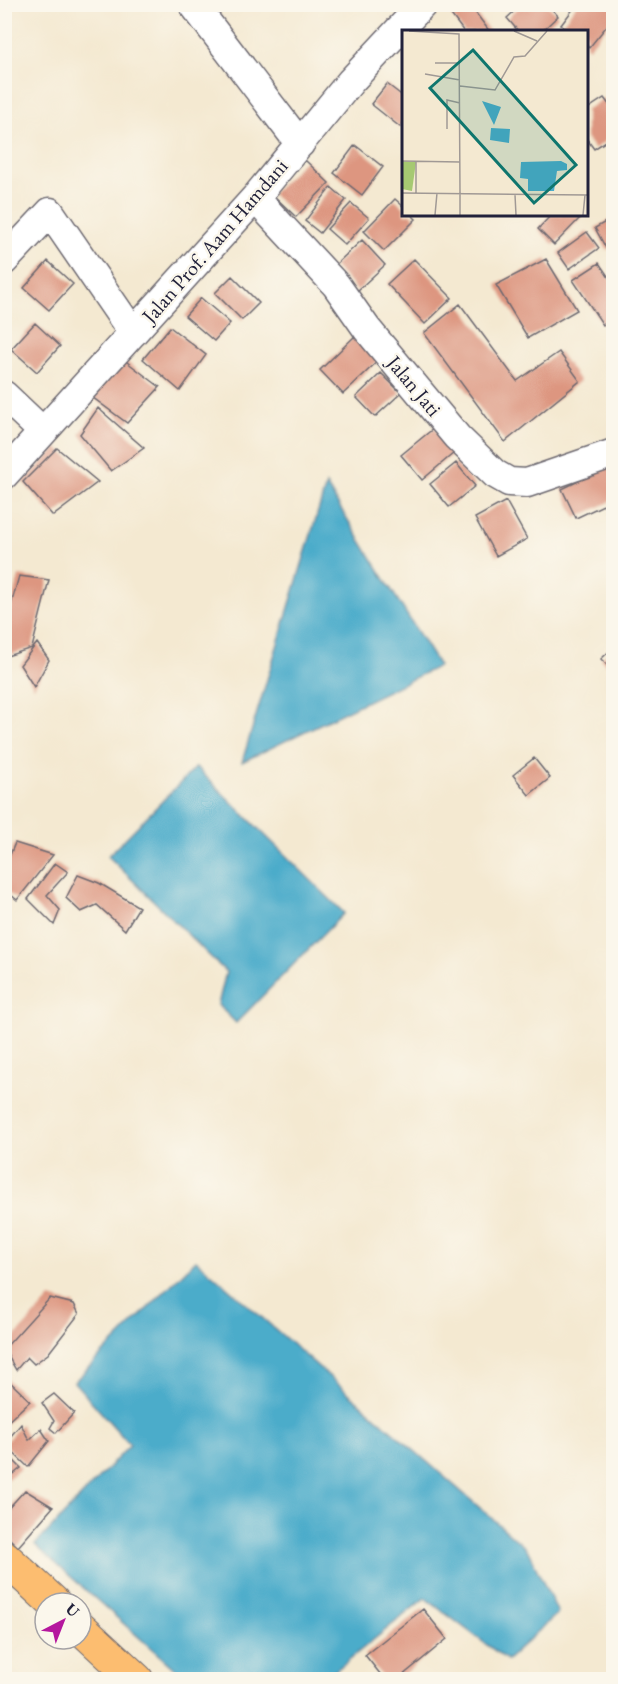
<svg xmlns="http://www.w3.org/2000/svg" width="618" height="1684" font-family="'EB Garamond',serif">
<style>
.water{fill:#4bacca;stroke:#366782;stroke-width:1.5}
.building{fill:#dd9680}
.lines{fill:none;stroke-linecap:round;stroke-linejoin:round}
.minor-casing{stroke:#6c6870;stroke-width:31}
.primary-casing{stroke:#6c6870;stroke-width:35}
.minor{stroke:#fff;stroke-width:28}
.primary{stroke:#fcbd6f;stroke-width:33}
.labels{text-anchor:middle;stroke-width:5;stroke-linejoin:round;paint-order:stroke}
.street-label{font-size:21px;fill:#22223b;stroke:#fbf7ec}
.inset-road{fill:none;stroke:#a09995;stroke-width:1.5}
.view{fill:#0f766e;fill-opacity:0.15;stroke:#0f766e;stroke-width:3}
.inset-edge{fill:none;stroke:#22223b;stroke-width:3}
</style>
<rect width="100%" height="100%" fill="#fbf7ec"/>
<filter id="ink" filterUnits="userSpaceOnUse"><feTurbulence type="fractalNoise" baseFrequency=".0167" numOctaves="2"/><feDisplacementMap in="SourceGraphic" scale="12" xChannelSelector="R" yChannelSelector="G"/><feConvolveMatrix kernelMatrix="1 2 1 2 8 2 1 2 1" color-interpolation-filters="sRGB"/></filter>
<filter id="wash" filterUnits="userSpaceOnUse"><feTurbulence type="fractalNoise" baseFrequency=".008" numOctaves="4" result="noise"/><feDisplacementMap in="SourceGraphic" scale="24" xChannelSelector="R" yChannelSelector="G"/><feGaussianBlur stdDeviation="1.35" result="paint"/><feColorMatrix in="noise" values="0 0 0 0 0 0 0 0 0 0 0 0 0 0 0 0 0 1.4 0 .05"/><feComposite in="paint" operator="in"/></filter>
<g filter="url(#wash)">
<rect width="100%" height="100%" fill="#f4e9d1"/>
<path class="water" d="M326,485L439,666L242,762Z
M196,767L344,913L236,1023L218,1005L226,972L108,856Z
M196,1260L527,1549L558,1613L507,1660L425,1598L325,1679H186L35,1545L130,1445L74,1382Z"/>
<g id="blocks">
<path class="building" d="M458,4H469L490,32H464L449,12Z
M522,4H547L558,16L541,32H519L507,18Z
M577,4H609L614,9V17L589,48L586,45V32H569L561,25Z
M387,84L404,97V122L400,127L371,104Z
M604,98L614,111V136L594,149L586,138V110Z
M355,145L383,167L362,195L334,173Z
M305,160L329,183L296,217L272,194Z
M331,187L346,200L320,233L305,221Z
M395,199L404,207V214H411L416,219L384,251L364,231Z
M351,203L369,218L345,245L327,229Z
M552,214L582,216L554,245L538,229Z
M614,217V246L607,250L595,228Z
M587,232L599,248L569,269L558,253Z
M362,240L385,265L357,291L334,266Z
M414,259L452,298L425,324L387,284Z
M546,259L577,310L528,338L496,285Z
M48,261L73,284L49,310L24,288Z
M599,263L614,285V317L603,325L573,280Z
M232,276L259,303L242,320L215,293Z
M201,298L230,323L214,341L185,316Z
M460,304L517,381L559,352L580,381L505,442L424,333Z
M35,323L60,346L37,372L11,349Z
M170,327L206,355L180,391L143,359Z
M357,334L380,359L343,394L320,370Z
M123,359L160,387L127,423L92,397Z
M381,373L401,393L375,417L356,397Z
M98,408L144,448L111,471L80,434Z
M434,428L454,453L422,480L401,455Z
M57,448L98,482L53,516L23,482Z
M456,463L475,486L449,507L430,484Z
M614,464V500L576,518L562,489Z
M506,501L527,539L496,556L475,518Z
M19,576L49,580L32,648L4,657V616L9,612Z
M37,643L49,660L34,687L20,665Z
M614,647V672L601,659Z
M534,758L550,778L529,795L513,775Z
M15,843L53,855L17,900L4,889V869Z
M55,863L68,872L47,895L60,910L54,925L28,899Z
M78,875L99,883L139,907L125,930L97,905L81,912L66,898Z
M50,1298L74,1304L79,1314L48,1354L34,1364L27,1357L16,1370L4,1349Z
M8,1380L30,1401L4,1425V1384Z
M54,1394L74,1413L56,1433L50,1428L54,1421L42,1403Z
M21,1424L29,1440L41,1429L49,1441L28,1467L4,1444Z
M4,1451L21,1468L4,1482Z
M25,1490L53,1507L18,1547L4,1533V1513Z
M423,1609L447,1639L397,1680H385L365,1655Z"/>
</g>
</g>
<g filter="url(#ink)">
<use href="#blocks" fill-opacity="0" stroke="#6c6870" stroke-width="1.5"/>
<g class="lines">
<g class="minor-casing">
<path id="minor" d="M193,4L300,144
M255,198L336,285L367,329L457,437L495,474L509,482L527,483L614,453
M4,261L50,212L133,333
M4,395L43,432
M4,475L255,198L351,81L423,4"/>
</g>
<g class="primary-casing">
<path id="primary" d="M4,1557L54,1603
M81,1628L137,1680"/>
</g>
<use href="#minor" class="minor"/>
<use href="#primary" class="primary"/>
</g>
</g>
<g class="labels">
<g class="street-label">
<text transform="translate(215 241) rotate(-49)" y="7">Jalan Prof. Aam Hamdani</text>
<text transform="translate(414 386) rotate(50)" y="7">Jalan Jati</text>
</g>
</g>
<g transform="translate(402 30)">
<rect width="186" height="186" fill="#f4e9d1"/>
<path d="M0,131L14,132L10,161L0,159Z" fill="#a6c972"/>
<path d="M80,71L99,77L92,95ZM89,98L108,99L107,113L88,110ZM159,131L165,134V140L155,141L152,161H126V149L118,148L119,132Z" fill="#4bacca"/>
<path class="inset-road" d="M7,1L57,4L58,163M112,1L135,11M33,33H58M23,44L58,50M58,56L93,60L112,27L123,26L145,1M45,99V70L58,73M0,131L58,132M0,163L186,165M14,163V131M58,163V185M113,165L114,185M33,185L35,163M181,185L183,165"/>
<path class="view" d="M71,20L174,135L132,173L28,58Z"/>
<rect width="186" height="186" class="inset-edge"/>
</g>
<rect width="618" height="1684" fill="none" stroke="#fbf7ec" stroke-width="24"/>
<g transform="translate(63 1621) rotate(42)"><circle r="28" fill="#fbf7ec" stroke="#a4a2a5" stroke-width="1.5"/>
<path d="M0-4.5L10 22L0 15L-10 22Z" fill="#b5179e"/>
<text y="-9" font-size="16" font-weight="bold" text-anchor="middle" fill="#22223b">U</text>
</g>
</svg>
